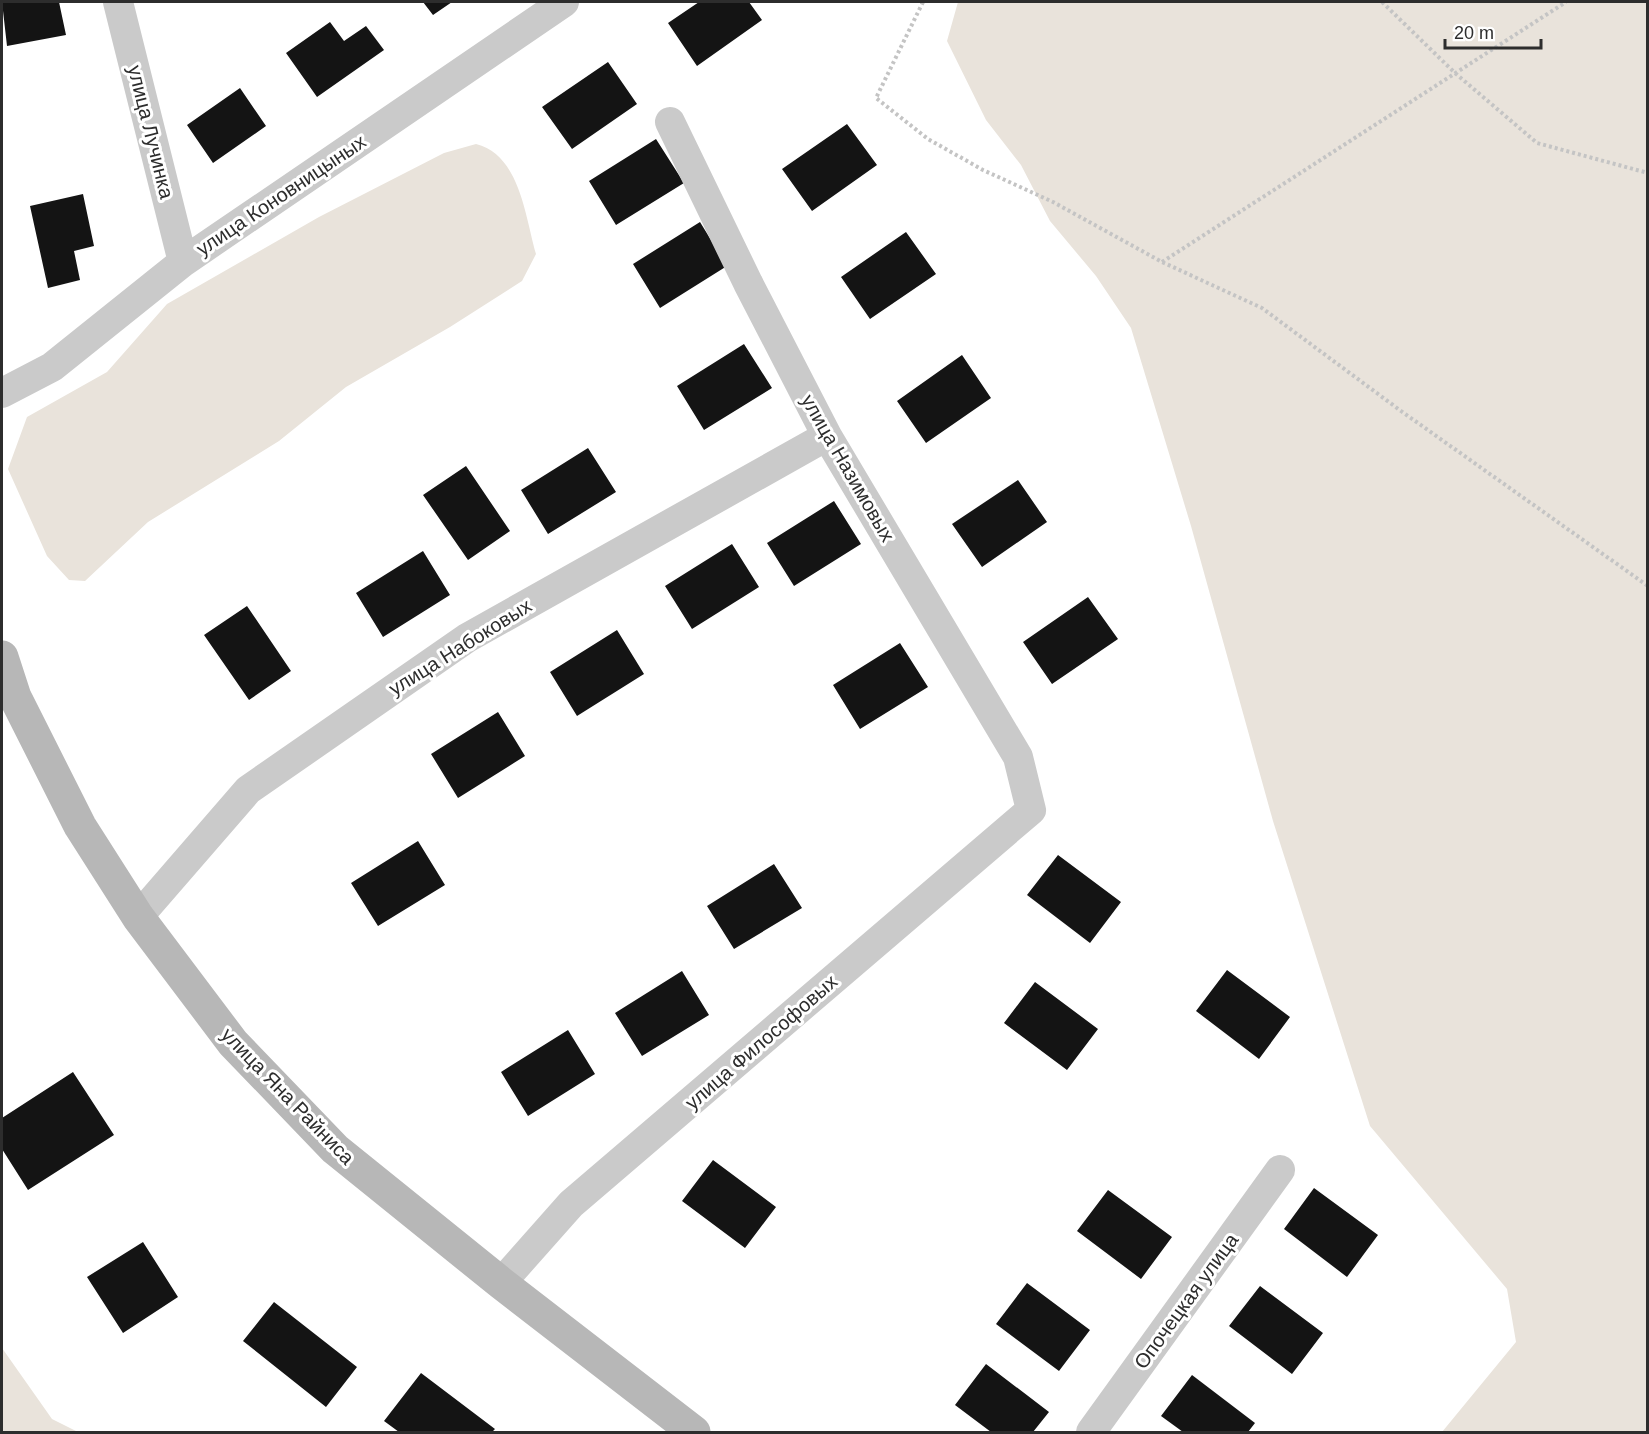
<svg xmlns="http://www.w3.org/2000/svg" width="1649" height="1434" font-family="Helvetica,sans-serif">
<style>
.green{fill:#e9e3db}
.building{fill:#141414}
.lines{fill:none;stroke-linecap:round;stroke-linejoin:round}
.path{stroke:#c4c4c4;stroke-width:4;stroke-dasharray:3 3;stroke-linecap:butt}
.street{stroke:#cacaca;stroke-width:30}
.secondary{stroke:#b7b7b7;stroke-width:33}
.labels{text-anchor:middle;stroke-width:6;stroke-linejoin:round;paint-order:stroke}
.street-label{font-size:20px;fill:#2d2d2d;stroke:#fff}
</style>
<rect width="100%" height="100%" fill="#fff"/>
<path class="green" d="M958,2H1647V1432H1442L1516,1342L1507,1289L1370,1126L1273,821L1191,526L1131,328L1096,276L1050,221L1021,165L986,120L947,41Z
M476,144C520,155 525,216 536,254L522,281L450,327L346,387L279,441L148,522L85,581L69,580L47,556L8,469L27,417L107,372L167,304L319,217L444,153Z
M2,1348L52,1419L78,1432H2Z"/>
<path class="building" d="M2,2H59L66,35L7,46Z
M423,2H452L433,15Z
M699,2H749L762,20L697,66L668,23Z
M330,22L344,41L366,26L384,50L317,97L286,53Z
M608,62L637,104L572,149L542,107Z
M240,88L266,126L213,163L187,125Z
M847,124L877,165L812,211L782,169Z
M656,139L684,183L616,225L589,181Z
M83,194L94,246L74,251L80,280L48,288L30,206Z
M700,222L727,266L660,308L633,264Z
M906,232L936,274L870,319L841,277Z
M744,344L772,388L704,430L677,386Z
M962,355L991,398L926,443L897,401Z
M588,448L616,492L548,534L521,490Z
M466,466L510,531L468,560L423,495Z
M1018,480L1047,522L982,567L952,524Z
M834,501L861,544L794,586L767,543Z
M732,544L759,587L692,629L665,586Z
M423,551L450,595L383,637L356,593Z
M1088,597L1118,639L1052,684L1023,642Z
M247,606L291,671L249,700L204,635Z
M617,630L644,674L577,716L550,672Z
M900,643L928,687L860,729L833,685Z
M498,712L525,756L458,798L431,754Z
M418,841L445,885L378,926L351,883Z
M1058,855L1121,902L1090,943L1027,895Z
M774,864L802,908L734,949L707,906Z
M1227,970L1290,1017L1259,1059L1196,1011Z
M682,971L709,1015L642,1056L615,1013Z
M1035,982L1098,1029L1067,1070L1004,1023Z
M568,1030L595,1074L528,1116L501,1072Z
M73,1072L114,1135L28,1190L2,1149V1118Z
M713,1160L776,1207L745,1248L682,1201Z
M1314,1188L1378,1235L1347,1277L1284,1229Z
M1108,1190L1172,1237L1141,1279L1077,1231Z
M143,1242L178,1297L123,1333L87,1277Z
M1027,1283L1090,1330L1059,1371L996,1324Z
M1260,1286L1323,1333L1292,1374L1229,1326Z
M274,1302L357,1367L326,1407L243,1341Z
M986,1364L1049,1412L1033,1432H991L955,1405Z
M421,1373L495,1429L492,1432H399L384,1421Z
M1192,1375L1255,1423L1248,1432H1183L1161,1416Z"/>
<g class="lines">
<path class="path" d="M923,2L876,98L928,139L983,170L1053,202L1162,262L1262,308L1401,411L1648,586
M1382,2L1455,73L1537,143L1648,173
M1162,262L1566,2"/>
<path class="street" d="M118,2L183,262
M2,393L52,367L183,262L564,2
M138,917L248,790L467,638L827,436
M501,1283L571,1204L1031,810L1018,757L827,436L748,283L670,122
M1091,1432L1280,1170"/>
<path class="secondary" d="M2,657L15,697L80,826L138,917L233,1043L335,1149L501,1283L694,1432"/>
</g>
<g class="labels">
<g class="street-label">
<text transform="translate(151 132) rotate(76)" y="7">улица Лучинка</text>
<text transform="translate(281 195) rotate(-34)" y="7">улица Коновницыных</text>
<text transform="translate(848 468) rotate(60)" y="7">улица Назимовых</text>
<text transform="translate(460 647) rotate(-32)" y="7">улица Набоковых</text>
<text transform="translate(761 1042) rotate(-41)" y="7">улица Философовых</text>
<text transform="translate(288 1096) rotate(46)" y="7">улица Яна Райниса</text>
<text transform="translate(1186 1301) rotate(-54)" y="7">Опочецкая улица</text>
</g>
</g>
<rect width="1649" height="1434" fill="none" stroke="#2d2d2d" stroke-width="6"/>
<path d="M1445 39v9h96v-9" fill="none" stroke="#2d2d2d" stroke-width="3"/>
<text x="1454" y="39" font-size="18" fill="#2d2d2d" stroke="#ffffff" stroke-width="4.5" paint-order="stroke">20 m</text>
</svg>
